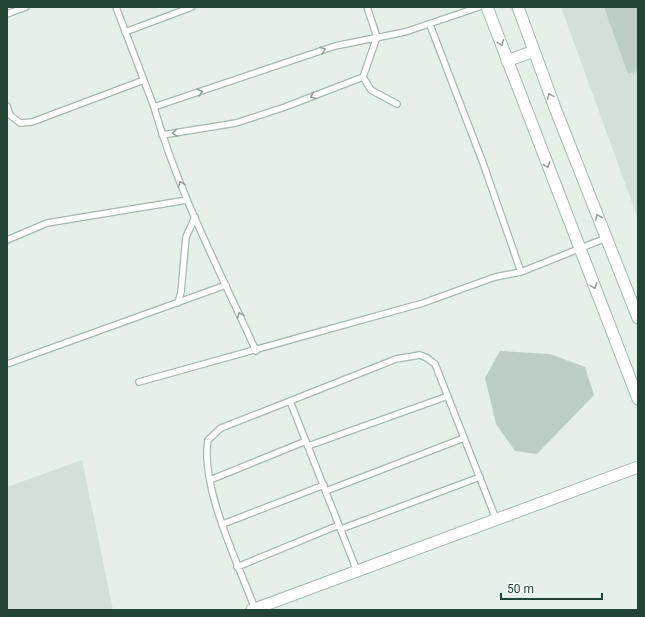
<svg xmlns="http://www.w3.org/2000/svg" width="645" height="617" font-family="Roboto,sans-serif">
<style>
.built{fill:#d2e0d8}
.building{fill:#bccec4}
.lines{fill:none;stroke-linecap:round;stroke-linejoin:round}
.lane-casing{stroke:#a6b9af;stroke-width:8}
.street-casing{stroke:#a6b9af;stroke-width:13}
.lane{stroke:#fff;stroke-width:5.5}
.street{stroke:#fff;stroke-width:11}
.oneway{stroke:#90a29a}
</style>
<rect width="100%" height="100%" fill="#e5f0e9"/>
<path class="built" d="M561,7H638V219Z
M82,460L113,610H7V487Z"/>
<path class="building" d="M604,7H638V71L628,74Z
M500,351L550,354L585,367L594,395L537,454L515,451L496,424L485,378Z"/>
<g class="lines">
<g class="lane-casing">
<path id="lane" d="M116,7L154,107
M7,14L26,7
M430,25L483,163L521,272
M125,32L192,7
M363,77L371,90L397,104
M7,106L10,115L20,123L32,122L144,80
M162,135L236,123L285,107L363,77L377,37L367,7
M7,240L47,223L187,200
M178,303L181,292L186,237L195,217
M256,351C220,271 178,192 154,107L335,46L405,32L479,7
M7,364L226,285
M139,382L423,303L495,277L521,272L606,238
M308,446L448,396
M210,480L306,441
M326,491L464,438
M223,524L324,485
M341,529L480,477
M237,567L339,525
M357,571L290,401L396,359L420,355L427,358L435,364L496,519
M255,609C238,563 200,487 208,440L221,428L290,401"/>
</g>
<g class="street-casing">
<path id="street" d="M487,7L638,399
M518,7L555,108L638,318
M507,61L534,51
M252,610L638,467"/>
</g>
<use href="#lane" class="lane"/>
<use href="#street" class="street"/>
</g>
<defs><path id="oneway-chevron" d="M-2-3.5L2.5 0L-2 3.5" fill="none" stroke-width="1.6" stroke-linecap="round" stroke-linejoin="round"/></defs>
<g class="oneway">
<use href="#oneway-chevron" transform="translate(501 43) rotate(69)"/>
<use href="#oneway-chevron" transform="translate(323 50) rotate(-19)"/>
<use href="#oneway-chevron" transform="translate(200 92) rotate(-19)"/>
<use href="#oneway-chevron" transform="translate(313 96) rotate(158)"/>
<use href="#oneway-chevron" transform="translate(550 96) rotate(-110)"/>
<use href="#oneway-chevron" transform="translate(175 133) rotate(172)"/>
<use href="#oneway-chevron" transform="translate(547 165) rotate(69)"/>
<use href="#oneway-chevron" transform="translate(181 184) rotate(-111)"/>
<use href="#oneway-chevron" transform="translate(598 217) rotate(-112)"/>
<use href="#oneway-chevron" transform="translate(594 286) rotate(69)"/>
<use href="#oneway-chevron" transform="translate(240 315) rotate(-114)"/>
</g>
<rect width="645" height="617" fill="none" stroke="#214435" stroke-width="16"/>
<path d="M501 593v6h101v-6" fill="none" stroke="#214435" stroke-width="2"/>
<text x="507" y="593" font-size="12" fill="#214435" stroke="#f6fbf8" stroke-width="3" paint-order="stroke">50 m</text>
</svg>
